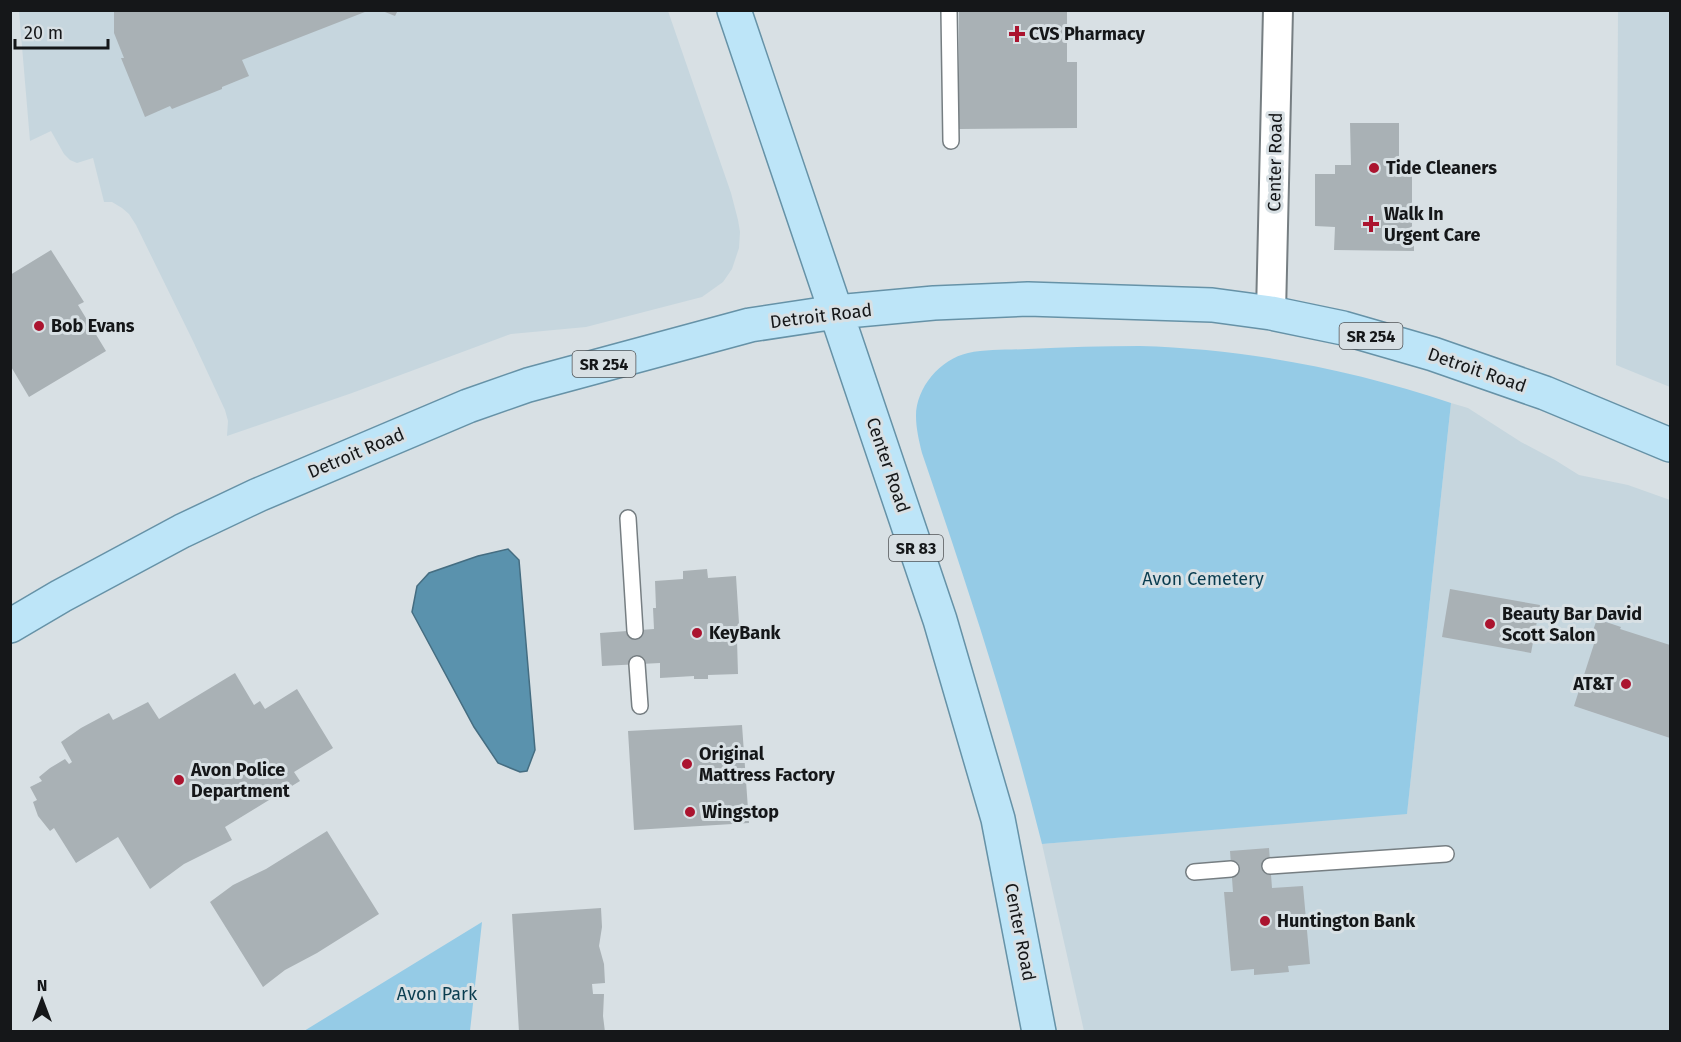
<svg xmlns="http://www.w3.org/2000/svg" width="1681" height="1042" font-family="'Fira Sans',sans-serif">
<style>
.built{fill:#c6d6de}
.green{fill:#95cbe6}
.water{fill:#5a92ad;stroke:#456d81;stroke-width:1.5}
.building{fill:#a9b1b5}
.lines{fill:none;stroke-linecap:round;stroke-linejoin:round}
.lane-casing{stroke:#767e82;stroke-width:18}
.street-casing{stroke:#767e82;stroke-width:32}
.primary-casing{stroke:#6692a7;stroke-width:36}
.lane{stroke:#fff;stroke-width:15}
.street{stroke:#fff;stroke-width:28}
.primary{stroke:#bde5f8;stroke-width:33}
.poi-dot{fill:#ab142f;stroke:#d8e0e4;stroke-width:2}
.labels{text-anchor:middle;stroke-width:6;stroke-linejoin:round;paint-order:stroke}
.shield{fill:#d8e0e4;stroke:#505356;stroke-width:1.5}
.shield-label{font-size:16px;font-weight:bold;fill:#151719}
.poi-label{font-size:18px;font-weight:bold;fill:#151719;stroke:#d8e0e4;text-anchor:start}
.street-label{font-size:18px;fill:#151719;stroke:#d8e0e4}
.park-label{font-size:18px;fill:#0a3d50;stroke:#d8e0e4}
</style>
<rect width="100%" height="100%" fill="#d8e0e4"/>
<path class="built" d="M19,11H668L731,193L738,220L740,232L739,248L732,269L723,282L702,297L586,327L511,334L352,393L227,436L228,421L225,410L193,341L136,225L129,214L122,208L112,202H104L93,158L77,163L70,160L64,154L51,131L30,141Z
M1618,11H1670V387L1616,365Z
M1451,403L1468,408L1521,442L1555,460L1579,475L1628,485L1670,500V1031H1084L1042,844L1407,813Z"/>
<path class="green" d="M1140,346C1245,349 1351,369 1451,403L1407,814L1042,844C1009,712 966,582 922,453C919,441 916,428 916,416C916,388 940,359 968,353C987,349 1009,350 1028,349C1066,347 1103,346 1140,346Z
M482,922L470,1031H304Z"/>
<path class="water" d="M508,549L519,560L535,750L527,771L520,772L498,763L474,727L412,612L417,586L429,573L478,556Z"/>
<path class="building" d="M114,10H370L242,60L249,76L222,87V89L172,109L170,106L145,117L121,58H124L114,33Z
M380,10H398L395,16Z
M959,10H1067V62H1077V128L959,129Z
M1350,123H1399V169H1412V233H1414V251L1334,250L1335,227L1315,226V174H1335V165H1351Z
M51,250L84,302L78,305L106,351L29,397L10,365V275Z
M707,569L708,578L736,576L740,639L737,640L738,674L708,675V679H694V676L660,678V663L602,666L600,633L654,629L653,608H656L655,581L683,579V571Z
M1450,589L1540,605L1531,653L1442,637Z
M1597,619L1621,627L1620,629L1670,645V738L1574,706L1594,644L1589,642Z
M235,673L254,705L260,701L265,709L297,689L333,748L294,772L300,781L225,827L232,840L184,864L150,889L118,837L76,863L54,828L50,831L38,816L33,802L37,800L30,787L42,781L39,777L50,768L65,759L69,764L72,762L61,742L81,728L109,713L113,720L148,702L159,719Z
M742,725L749,823L634,830L628,731Z
M327,831L379,914L317,953L285,970L263,987L210,902L233,885L266,869Z
M1269,848L1272,888L1303,886L1310,964L1288,966L1289,972L1254,975V969L1231,971L1224,892H1233L1230,851Z
M601,908L602,927L599,946L604,964L605,983L592,984L593,994H604L603,1016L605,1032H519L512,914Z"/>
<g class="lines">
<g class="lane-casing">
<path id="lane" d="M949,10L951,141
M628,518L635,631
M637,664L640,706
M1270,866L1446,854
M1194,872L1231,869"/>
</g>
<g class="street-casing">
<path id="street" d="M1271,313L1278,10"/>
</g>
<g class="primary-casing">
<path id="primary" d="M734,10L940,620L998,819L1039,1032
M10,626L61,596L182,531L258,495L468,406L528,385L750,325L836,312L934,303L1028,299L1212,305L1271,313L1343,328L1433,354L1545,393L1670,445"/>
</g>
<use href="#lane" class="lane"/>
<use href="#street" class="street"/>
<use href="#primary" class="primary"/>
</g>
<g class="poi-dot">
<path d="M1014 25h6v6h6v6h-6v6h-6v-6h-6v-6h6z"/>
<circle cx="1374" cy="168" r="6"/>
<path d="M1368 215h6v6h6v6h-6v6h-6v-6h-6v-6h6z"/>
<circle cx="39" cy="326" r="6"/>
<circle cx="1490" cy="624" r="6"/>
<circle cx="697" cy="633" r="6"/>
<circle cx="1626" cy="684" r="6"/>
<circle cx="687" cy="764" r="6"/>
<circle cx="179" cy="780" r="6"/>
<circle cx="690" cy="812" r="6"/>
<circle cx="1265" cy="921" r="6"/>
</g>
<g class="labels">
<g class="shield">
<rect x="1339.5" y="323" width="63" height="26" rx="4.5"/>
<rect x="572.5" y="351" width="63" height="26" rx="4.5"/>
<rect x="889" y="535" width="54" height="26" rx="4.5"/>
</g>
<g class="shield-label">
<text x="1371" y="342">SR 254</text>
<text x="604" y="370">SR 254</text>
<text x="916" y="554">SR 83</text>
</g>
<g class="poi-label">
<text x="1029" y="40">CVS Pharmacy</text>
<text x="1386" y="174">Tide Cleaners</text>
<text x="1384" y="220">Walk In<tspan x="1384" dy="21">Urgent Care</tspan></text>
<text x="51" y="332">Bob Evans</text>
<text x="1502" y="620">Beauty Bar David<tspan x="1502" dy="21">Scott Salon</tspan></text>
<text x="709" y="639">KeyBank</text>
<text x="1614" y="690" text-anchor="end">AT&amp;T</text>
<text x="699" y="760">Original<tspan x="699" dy="21">Mattress Factory</tspan></text>
<text x="191" y="776">Avon Police<tspan x="191" dy="21">Department</tspan></text>
<text x="702" y="818">Wingstop</text>
<text x="1277" y="927">Huntington Bank</text>
</g>
<g class="street-label">
<text transform="translate(1275 162) rotate(-89)" y="6">Center Road</text>
<text transform="translate(821 316) rotate(-7)" y="6">Detroit Road</text>
<text transform="translate(1477 370) rotate(19)" y="6">Detroit Road</text>
<text transform="translate(356 453) rotate(-23)" y="6">Detroit Road</text>
<text transform="translate(888 465) rotate(71)" y="6">Center Road</text>
<text transform="translate(1020 932) rotate(79)" y="6">Center Road</text>
</g>
<g class="park-label">
<text x="1203" y="585">Avon Cemetery</text>
<text x="437" y="1000">Avon Park</text>
</g>
</g>
<rect width="1681" height="1042" fill="none" stroke="#151719" stroke-width="24"/>
<g transform="translate(42 1000)" stroke="#d8e0e4" stroke-width="4.5" paint-order="stroke">
<path d="M0-4.5L10 22L0 15L-10 22Z" fill="#151719"/>
<text y="-9" font-size="16" font-weight="bold" text-anchor="middle" fill="#151719">N</text>
</g>
<path d="M15 39v9h93v-9" fill="none" stroke="#151719" stroke-width="3"/>
<text x="24" y="39" font-size="18" fill="#151719" stroke="#d8e0e4" stroke-width="4.5" paint-order="stroke">20 m</text>
</svg>
